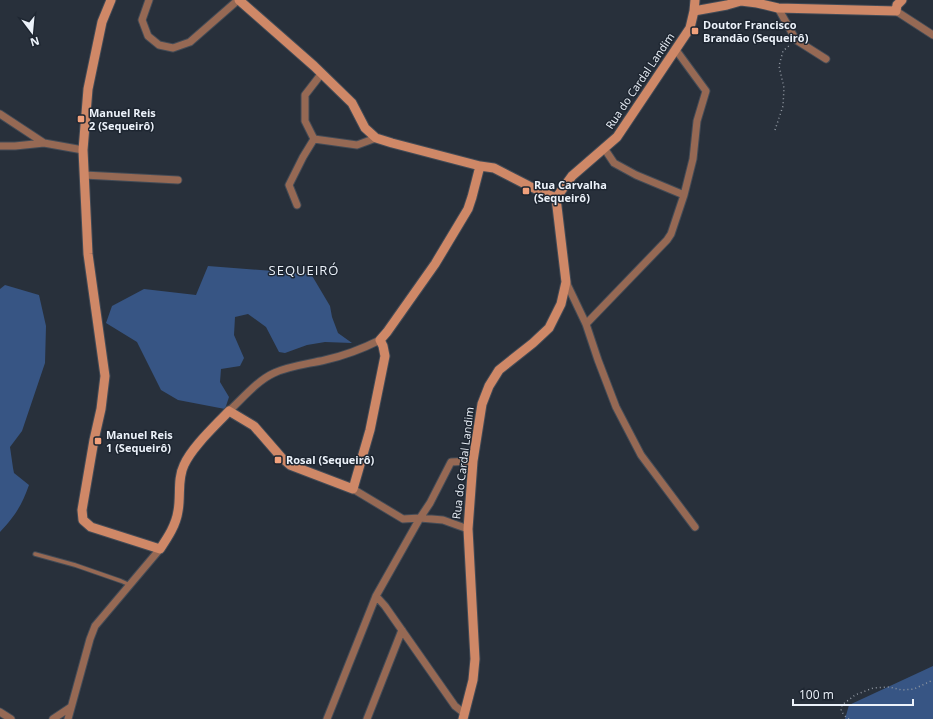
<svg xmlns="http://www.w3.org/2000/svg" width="933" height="719" font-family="'Open Sans',sans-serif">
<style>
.forest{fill:#375584}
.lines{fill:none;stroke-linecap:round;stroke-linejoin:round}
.lane-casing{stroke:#434b56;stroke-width:5.5}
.street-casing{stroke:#434b56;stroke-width:9}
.secondary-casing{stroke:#434b56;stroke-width:11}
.path{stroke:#9198a2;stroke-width:1.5;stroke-dasharray:1 3;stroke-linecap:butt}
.lane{stroke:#966954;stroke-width:3.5}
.street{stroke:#966954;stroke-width:7}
.secondary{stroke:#cf8867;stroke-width:9}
.poi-dot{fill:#f1a17c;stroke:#1e2631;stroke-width:1.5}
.labels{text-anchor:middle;stroke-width:3;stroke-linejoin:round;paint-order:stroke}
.poi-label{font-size:11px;font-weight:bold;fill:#ecf2fa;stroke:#1e2631;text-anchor:start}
.street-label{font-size:11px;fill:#ecf2fa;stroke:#1e2631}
.quarter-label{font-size:13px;letter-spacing:1px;fill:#ecf2fa;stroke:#1e2631}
</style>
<rect width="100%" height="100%" fill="#28303b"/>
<path class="forest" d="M208,266L311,274L330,306L332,317L338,333L352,343L325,342L307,345L285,353L279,352L266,327L248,314L235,317L234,335L244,358L240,366L221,369L220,382L229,397L225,409L178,400L161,390L137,342L106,323L112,306L144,289L196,295Z
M5,285L39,295L46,326L45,363L22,431L10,447L13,468L14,473L29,485C22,505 15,516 0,532V289Z
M933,666V719H845L849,705Z"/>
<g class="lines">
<g class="lane-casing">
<path id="lane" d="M35,554L75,565L121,581L130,585"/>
</g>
<g class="street-casing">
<path id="street" d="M149,0L142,20L148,36L159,45L173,48L190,42L238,0
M778,8L796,40L826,59
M896,11L933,35
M322,73L305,95V121L314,139L357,145L376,138
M0,114L44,143
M0,146H15L44,143L83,150
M604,148L614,163L636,175L684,195
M84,175L178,180
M297,205L289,185L303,157L314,139
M566,282L586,324L598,360L616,407L641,455L695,527
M586,324L667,240L671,234L684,195L693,159L697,121L706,91L676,50
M229,411C242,399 258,380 274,373C289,366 308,364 325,360C343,356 362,349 380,340
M353,489L403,519L420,518L443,520L468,529
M376,596L385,606L455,706L464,713
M0,712L11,719
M53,719L71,707
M68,719L90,639L95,626L160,549
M327,719L376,596L420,518L430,503L451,462L473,461
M367,719L402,630"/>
</g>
<g class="secondary-casing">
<path id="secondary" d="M111,0L102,22L88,89L83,150L88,254L105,376L101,409L94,440L82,510L83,520L91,527L160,549C168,537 176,525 178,511C181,496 177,479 184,465C192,447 215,426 229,411L254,426L281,457L290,465L353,489L370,430L385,356L383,346L380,340L387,332L435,264L468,209L472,197L480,166
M239,0L314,66L352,103L365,128L376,138L392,143L480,166L494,168L529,186L556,198
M694,11L727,5L741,1L757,3L778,8L896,11L897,5L902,0
M463,719L473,680L475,659L468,529L473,461L482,404L489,386L499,370L533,343L549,328L561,304L566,282L556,198L572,176L617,137L690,28L694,11L695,0"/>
</g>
<path class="path" d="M775,130L783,106L784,88L779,66L783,51L790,45
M849,719L846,717L841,711L842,705L855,695L873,688L889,687L902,690L914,689L933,680"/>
<use href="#lane" class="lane"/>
<use href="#street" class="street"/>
<use href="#secondary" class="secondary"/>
</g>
<g class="poi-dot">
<rect x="691" y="27" width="8" height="8" rx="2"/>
<rect x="77" y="115" width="8" height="8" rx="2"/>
<rect x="522" y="187" width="8" height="8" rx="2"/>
<rect x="94" y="437" width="8" height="8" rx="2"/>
<rect x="274" y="456" width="8" height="8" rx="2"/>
</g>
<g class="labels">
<g class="poi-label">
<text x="703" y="29">Doutor Francisco<tspan x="703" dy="13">Brandão (Sequeirô)</tspan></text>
<text x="89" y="117">Manuel Reis<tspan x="89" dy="13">2 (Sequeirô)</tspan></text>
<text x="534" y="189">Rua Carvalha<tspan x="534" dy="13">(Sequeirô)</tspan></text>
<text x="106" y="439">Manuel Reis<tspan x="106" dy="13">1 (Sequeirô)</tspan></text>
<text x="286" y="464">Rosal (Sequeirô)</text>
</g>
<g class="street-label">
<text transform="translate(640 81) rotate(-56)" y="4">Rua do Cardal Landim</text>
<text transform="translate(463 463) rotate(-83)" y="4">Rua do Cardal Landim</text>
</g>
<g class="quarter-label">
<text x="304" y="275">SEQUEIRÓ</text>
</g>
</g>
<g transform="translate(32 32) rotate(164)" stroke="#1e2631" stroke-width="3" paint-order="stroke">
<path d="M0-3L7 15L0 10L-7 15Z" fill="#ecf2fa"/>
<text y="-6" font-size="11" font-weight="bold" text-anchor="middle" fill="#ecf2fa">N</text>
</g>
<path d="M793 699v6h120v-6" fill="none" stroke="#ecf2fa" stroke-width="2"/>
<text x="799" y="699" font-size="12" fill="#ecf2fa" stroke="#1e2631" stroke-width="3" paint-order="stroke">100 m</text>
</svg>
